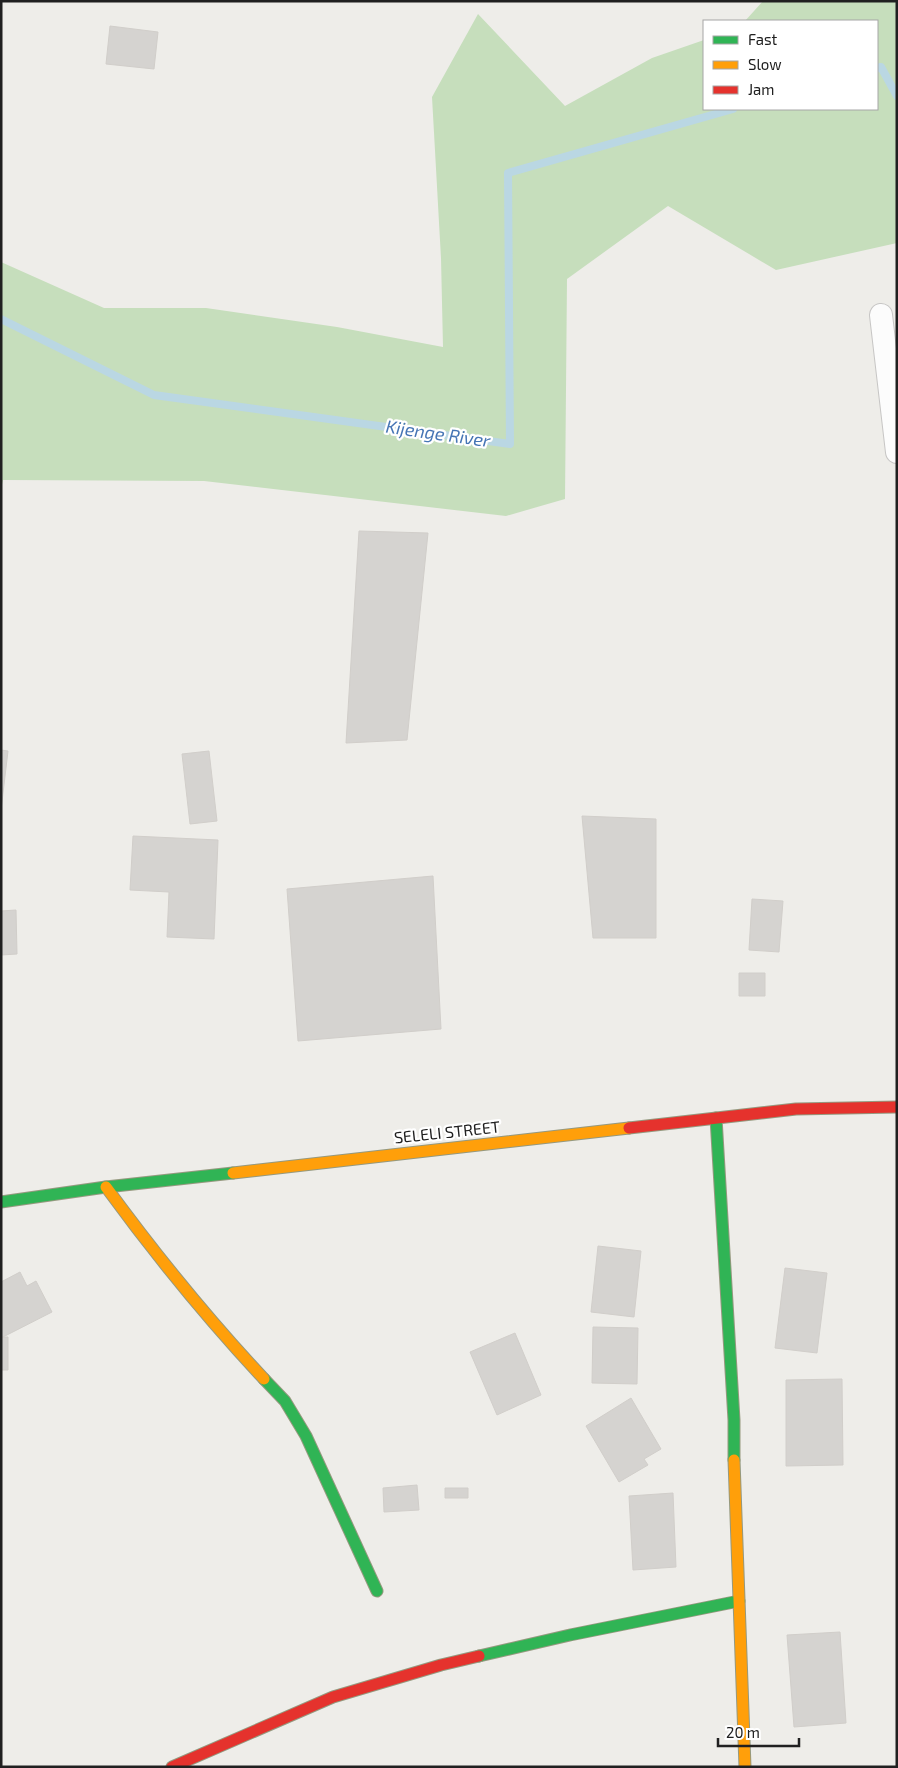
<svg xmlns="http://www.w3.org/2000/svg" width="898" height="1768" font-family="'Exo 2',sans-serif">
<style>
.forest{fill:#c6debc}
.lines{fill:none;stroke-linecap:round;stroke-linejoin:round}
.stream{stroke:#bad7e3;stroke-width:8}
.building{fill:#d5d3d0;stroke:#d1ceca}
.street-casing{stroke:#c7c6c5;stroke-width:24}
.fast-casing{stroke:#95997f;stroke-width:13}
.slow-casing{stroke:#95997f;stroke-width:13}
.jam-casing{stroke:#95997f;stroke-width:13}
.street{stroke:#fcfcfc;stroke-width:22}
.fast{stroke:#30b455;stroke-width:11}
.slow{stroke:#ff9f0a;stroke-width:11}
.jam{stroke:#e5322d;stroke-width:11}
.labels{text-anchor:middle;stroke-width:4.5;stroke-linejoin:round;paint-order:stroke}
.street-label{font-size:16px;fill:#202020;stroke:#fff}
.water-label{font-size:18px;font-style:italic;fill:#4675b5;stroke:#fff}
</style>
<rect width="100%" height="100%" fill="#eeede9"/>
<path class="forest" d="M763,1H897V243L776,270L668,206L567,279L565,499L506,516L204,481L3,480L1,489V262L104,308H206L337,327L443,347L441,258L432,97L478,14L565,106L652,58L704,40V109H877V21H745Z"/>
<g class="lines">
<path class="stream" d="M877,68L881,67L897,96
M1,319L154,395L510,444L508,173L733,109"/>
</g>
<path class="building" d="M110,26L158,32L154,69L106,64Z
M359,531L428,533L407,740L346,743Z
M1,750L8,751L1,810Z
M209,751L217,821L190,824L182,754Z
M582,816L656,819V938H593Z
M133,836L218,840L214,939L167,937L169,892L130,890Z
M433,876L441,1029L298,1041L287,889Z
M752,899L783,901L779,952L749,950Z
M16,910L17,954L1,955V911Z
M739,973H765V996H739Z
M598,1246L641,1251L634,1317L591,1312Z
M785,1268L827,1273L817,1353L775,1348Z
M20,1272L27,1286L36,1281L52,1312L1,1338V1282Z
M593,1327L638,1328L637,1384L592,1383Z
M515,1333L541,1395L497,1415L470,1352Z
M1,1337H8V1370H1Z
M842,1379L843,1465L786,1466V1380Z
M631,1398L661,1449L644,1459L648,1465L619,1482L586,1426Z
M417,1485L419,1510L384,1512L383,1488Z
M445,1488H468V1498H445Z
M673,1493L676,1567L633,1570L629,1496Z
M840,1632L846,1723L794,1727L787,1635Z"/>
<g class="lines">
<g class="street-casing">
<path id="street" d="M881,315L897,452"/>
</g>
<g class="fast-casing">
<path id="fast" d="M716,1118L734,1420V1460
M1,1202L106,1187L233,1173
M264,1379L285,1401L306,1436L377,1591
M479,1656L570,1635L739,1601"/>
</g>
<g class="slow-casing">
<path id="slow" d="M233,1173L629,1128
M106,1187C155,1254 207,1318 264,1379
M734,1460L745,1767"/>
</g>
<g class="jam-casing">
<path id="jam" d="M629,1128L796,1109L897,1107
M172,1767L333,1697L441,1665L479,1656"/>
</g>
<use href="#street" class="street"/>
<use href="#fast" class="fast"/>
<use href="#slow" class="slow"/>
<use href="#jam" class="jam"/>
</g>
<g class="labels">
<g class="street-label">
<text transform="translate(447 1132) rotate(-6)" y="6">SELELI STREET</text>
</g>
<g class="water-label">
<text transform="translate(438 434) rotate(8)" y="6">Kijenge River</text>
</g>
</g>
<rect width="898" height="1768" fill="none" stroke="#202020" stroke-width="5"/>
<rect x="703" y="20" width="175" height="90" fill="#ffffff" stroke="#a6a6a6"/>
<rect x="713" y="36" width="25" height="8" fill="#30b455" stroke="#a6a6a6"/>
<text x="748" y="45" font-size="15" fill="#202020">Fast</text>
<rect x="713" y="61" width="25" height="8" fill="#ff9f0a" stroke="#a6a6a6"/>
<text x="748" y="70" font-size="15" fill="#202020">Slow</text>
<rect x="713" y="86" width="25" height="8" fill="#e5322d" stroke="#a6a6a6"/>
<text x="748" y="95" font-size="15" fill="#202020">Jam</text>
<path d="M718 1738v8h81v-8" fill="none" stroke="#202020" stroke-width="2.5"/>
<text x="726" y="1738" font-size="15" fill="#202020" stroke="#ffffff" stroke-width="4" paint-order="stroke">20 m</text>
</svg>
